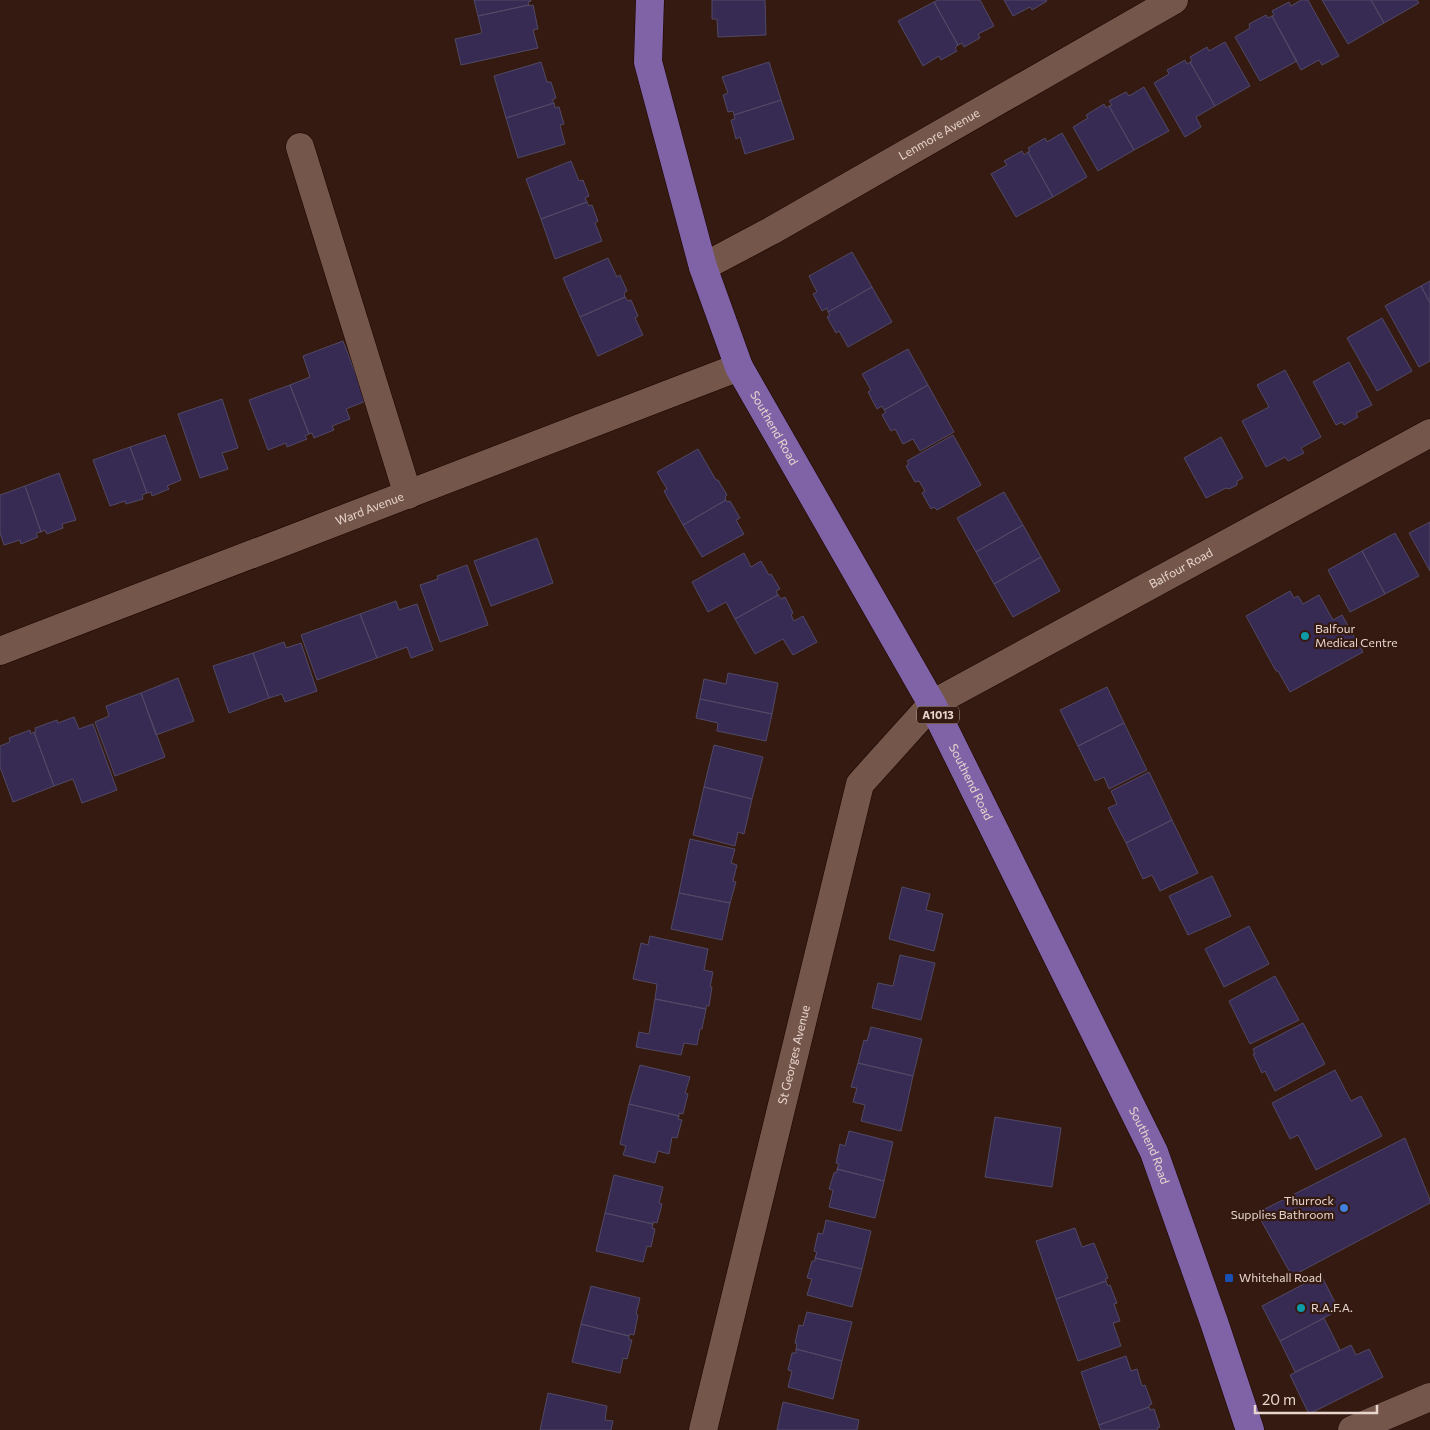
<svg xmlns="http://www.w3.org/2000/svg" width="1430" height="1430" font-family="Commissioner,sans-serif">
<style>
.building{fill:#382b53;stroke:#514965}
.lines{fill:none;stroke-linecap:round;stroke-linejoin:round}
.minor-casing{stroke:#1b0400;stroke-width:29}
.major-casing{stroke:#1b0400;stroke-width:29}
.minor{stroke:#75564a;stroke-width:28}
.major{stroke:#8063a6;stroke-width:28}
.culture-dot{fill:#0f9aa8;stroke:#341a10;stroke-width:2}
.shop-dot{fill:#3f7fe0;stroke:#341a10;stroke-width:2}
.transit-dot{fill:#1a4fb4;stroke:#341a10;stroke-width:2}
.labels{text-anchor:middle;stroke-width:4.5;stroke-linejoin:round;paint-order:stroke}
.shield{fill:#341a10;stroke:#b19d95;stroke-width:1}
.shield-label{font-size:11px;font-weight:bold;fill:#e7d5ce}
.street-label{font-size:12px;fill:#e7d5ce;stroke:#341a10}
.poi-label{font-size:12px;fill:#e7d5ce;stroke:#341a10;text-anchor:start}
</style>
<rect width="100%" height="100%" fill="#341a10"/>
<path class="building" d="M474,0H531V1L528,2L529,5L478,16Z
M712,0H765L766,35L718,37L717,19H712Z
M938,0H980L994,26L978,34L980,38L964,47L962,43L958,45L934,2Z
M1004,0H1046L1047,1L1032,10L1030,7L1013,16Z
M1301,0H1308L1339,56L1322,65L1319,60L1301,70L1272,16L1274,15L1272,11L1289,2L1291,6Z
M1322,0H1371L1384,23L1348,44Z
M1371,0H1417L1419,3L1384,23Z
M934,2L958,45L955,48L957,51L941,60L939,56L923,66L898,21Z
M529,5V6L533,5L538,29L533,30L538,48L461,65L455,39L482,33L478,16Z
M1266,15L1268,18L1272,16L1297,61L1260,81L1235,37L1250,28L1249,24Z
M1225,42L1250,86L1215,106L1190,62L1192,61L1190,57L1207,47L1209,51Z
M1185,60L1187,64L1190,62L1215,106L1196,117L1201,127L1185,137L1154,83L1169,74L1167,70Z
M541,62L547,82H551L556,98L552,100L554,103L506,118L494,76Z
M769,62L781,100L734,115L733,111L728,112L723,95L728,93L722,77Z
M1144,87L1169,131L1134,150L1109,106L1112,105L1109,101L1126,92L1129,96Z
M781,100L794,139L745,154L740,137L736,139L731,120L735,119L734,115Z
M554,103L555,108L559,107L564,124L560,125L565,144L518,158L506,118Z
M1104,104L1106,108L1109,106L1134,150L1098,171L1073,127L1088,118L1086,115Z
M1062,133L1087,177L1053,197L1028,152L1030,151L1028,148L1045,138L1047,142Z
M1022,151L1024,155L1028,152L1053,197L1016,217L991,174L1007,165L1004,161Z
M571,161L579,181L583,180L589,196L585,198L587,202L541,219L526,179Z
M587,202L589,206L592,205L598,221L595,223L602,241L555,259L541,219Z
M852,252L872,287L828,312L827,308L822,311L813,294L817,292L809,276Z
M608,258L617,277L620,275L627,291L624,293L625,297L580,317L563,278Z
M1430,281V303L1421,286Z
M1421,286L1430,303V361L1419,367L1385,306Z
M872,287L892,322L848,347L839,331L836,333L827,317L830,315L828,312Z
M625,297L628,301L631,300L638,316L635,318L643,335L598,356L580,317Z
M1382,318L1412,371L1377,391L1347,338Z
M343,341L366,401L346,409L350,419L332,426L334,430L314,438L312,433L309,434L290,385L310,377L303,356Z
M908,349L928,385L884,410L882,406L877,409L868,392L871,390L862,374Z
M1349,362L1372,405L1356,413L1358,417L1344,425L1342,422L1336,425L1313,382Z
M1285,370L1321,437L1301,448L1304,453L1288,461L1285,457L1266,467L1242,421L1269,407L1257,385Z
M290,385L309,434L305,436L307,439L287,447L286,443L268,450L249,400Z
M928,385L954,432L920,451L913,439L903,444L895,429L891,431L882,415L886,412L884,410Z
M222,399L238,448L222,453L228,469L200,478L178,414Z
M165,435L181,480L167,486L169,489L152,496L151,492L147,493L130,447Z
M953,435L981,485L937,510L934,507L931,509L922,493L925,491L919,481L915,482L906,466L909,464L907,461Z
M1221,437L1243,478L1237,481V485L1229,489L1226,488L1206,498L1184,458Z
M130,447L147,493L142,495L143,499L126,504L125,501L110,506L93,460Z
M698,449L716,480H718L727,495L725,497L726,500L683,525L664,491L667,489L657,472Z
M59,473L76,520L62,524L63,528L47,534L45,530L41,532L25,486Z
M25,486L41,532L36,533L38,537L21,544L20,540L4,545L0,533V495Z
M1004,492L1023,525L976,552L957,518Z
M726,500L727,502L730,501L740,518L736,520L744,534L702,557L683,525Z
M1430,522V571L1409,533Z
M1023,525L1041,557L994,584L976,552Z
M1395,533L1419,576L1385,594L1362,551Z
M537,538L553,583L491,606L474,561Z
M1362,551L1385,594L1350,612L1328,570Z
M744,553L751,567L761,561L769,575L771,574L780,589L776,591L778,595L735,619L726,602L708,612L692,582Z
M1041,557L1060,591L1013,617L994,584Z
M467,565L488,625L440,642L420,585L438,579L437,576Z
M1290,591L1294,598L1298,596L1303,604L1319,595L1333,620L1342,615L1363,652L1290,692L1278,671H1276L1246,616Z
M778,595L781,599L785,597L793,613L791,615L794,621L803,616L817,642L793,655L783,639L755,654L735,619Z
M396,601L399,610L417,604L433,650L411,658L407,647L377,658L360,614Z
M360,614L377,658L317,680L301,635Z
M284,642L286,648L301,643L317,691L285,702L282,694L269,698L253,653Z
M253,653L269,698L229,713L213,666Z
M728,673L778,683L772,714L700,699L704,679L726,684Z
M178,678L194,721L156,735L141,693Z
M1107,687L1124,723L1078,746L1060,710Z
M141,693L165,757L115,776L95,722L109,716L106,706Z
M700,699L772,714L766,741L717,731L718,723L696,718Z
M74,717L79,729L93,724L117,790L82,803L73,779L54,786L34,732H36L35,728L57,720L58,723Z
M1124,723L1147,770L1109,789L1104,777L1095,781L1078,746Z
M30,730L31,734L34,732L54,786L13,802L0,767V746L10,742L9,738Z
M714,745L763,757L752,799L704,787Z
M1149,772L1172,820L1126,843L1108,808L1117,804L1111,791Z
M704,787L752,799L744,834L738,832L735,846L693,835Z
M1172,820L1198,873L1160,891L1152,875L1143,879L1126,843Z
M690,839L735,849L731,863L737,865L733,881L736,882L730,903L679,893Z
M1212,876L1231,916L1188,935L1169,896Z
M902,887L930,894L926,910L943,914L934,951L889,939Z
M679,893L730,903L722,940L671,929Z
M1249,926L1269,964L1224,987L1205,949Z
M650,936L708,949L704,970L713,972L710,987H712L709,1006H706V1009L655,999L657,984L633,979L641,943L648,945Z
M900,955L935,963L921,1020L872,1008L878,983L893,986Z
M1275,976L1299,1020L1250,1044L1229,1001Z
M655,999L706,1009L702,1029H700L697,1045L684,1043L681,1055L636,1047L639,1032L649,1034Z
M1303,1023L1325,1064L1275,1091L1265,1071L1262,1073L1253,1054H1255L1253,1049Z
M871,1027L922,1039L913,1076L858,1063L864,1040L867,1041Z
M858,1063L913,1076L901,1131L861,1121L865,1105L853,1102L857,1088L851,1087Z
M640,1065L690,1077L685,1093L688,1094L683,1114L679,1113V1116L629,1104Z
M1335,1070L1351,1101L1361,1096L1382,1136L1316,1170L1298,1135L1290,1139L1272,1103Z
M629,1104L679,1116L678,1119L682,1120L677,1138L672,1137L669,1154L658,1151L655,1163L623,1155L626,1146L620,1144Z
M995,1117L1061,1128L1052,1187L985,1177Z
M849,1131L893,1142L884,1181L837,1169L839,1164L836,1163L840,1144L845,1146Z
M1405,1138L1430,1200V1203L1292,1276L1257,1213Z
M837,1169L884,1181L875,1218L829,1207L833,1190L829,1189L834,1173L837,1172Z
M614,1175L663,1187L659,1203L662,1204L657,1223L653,1222V1224L605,1213Z
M605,1213L653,1224L652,1228L655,1229L651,1247L647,1246L643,1262L596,1251Z
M826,1220L871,1231L862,1269L815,1258L817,1252L814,1251L818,1233L823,1234Z
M1075,1228L1082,1247L1094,1243L1108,1278L1105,1279L1106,1281L1056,1299L1036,1241Z
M815,1258L862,1269L852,1307L807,1295L812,1279L807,1278L812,1261H815Z
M1321,1275L1339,1310L1280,1341L1262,1306Z
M1106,1281L1108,1286L1110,1285L1117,1303L1114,1304L1120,1321L1113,1323L1121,1346L1078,1361L1056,1299Z
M591,1286L640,1298L636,1314L638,1315L634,1335L630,1334L629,1336L581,1324Z
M807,1312L852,1322L842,1361L796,1349L797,1344L795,1343L799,1325L803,1326Z
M1324,1318L1340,1350L1295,1372L1280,1341Z
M581,1324L629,1336V1340H632L627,1359L623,1358L620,1373L572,1362Z
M1351,1345L1356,1355L1369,1349L1383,1377L1309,1414L1290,1375Z
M796,1349L842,1361L833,1399L788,1387L792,1371L788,1370L792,1353H796Z
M1126,1356L1131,1371L1137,1369L1142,1386L1145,1385L1152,1404L1149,1405V1407L1099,1425L1081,1372Z
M548,1393L607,1406L605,1420L613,1421L611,1430H540Z
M783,1402L859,1420L857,1430H777Z
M1149,1407L1150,1410L1154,1409L1160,1427L1157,1428L1158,1430H1101L1099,1425Z"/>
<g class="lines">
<g class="minor-casing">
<g id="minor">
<path d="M300,147L408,495"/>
<path id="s1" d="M703,267L771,231L1174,0"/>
<path id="s2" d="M0,651L739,367"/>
<path id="s3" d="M703,1430L860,784L932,704L1430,433"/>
<path d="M1352,1430L1430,1397"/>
</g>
</g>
<g class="major-casing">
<g id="major">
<path id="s4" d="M650,0L648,62L703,267L739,367L932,704L1154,1152L1214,1322L1250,1430"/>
</g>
</g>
<use href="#minor" class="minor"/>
<use href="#major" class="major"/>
</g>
<g class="culture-dot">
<circle cx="1305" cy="636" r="5"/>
<circle cx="1301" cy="1308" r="5"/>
</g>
<circle class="shop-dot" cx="1344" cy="1208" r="5"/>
<rect class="transit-dot" x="1224" y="1273" width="10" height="10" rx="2.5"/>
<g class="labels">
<rect class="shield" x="917" y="706.5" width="42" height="17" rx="4"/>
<g class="shield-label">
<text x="938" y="719">A1013</text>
</g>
<g class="street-label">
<text dy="4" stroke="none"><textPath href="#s1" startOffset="271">Lenmore Avenue</textPath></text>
<text dy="4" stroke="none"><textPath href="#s4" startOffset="451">Southend Road</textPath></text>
<text dy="4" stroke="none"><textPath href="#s2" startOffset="396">Ward Avenue</textPath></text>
<text dy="4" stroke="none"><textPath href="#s3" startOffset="1056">Balfour Road</textPath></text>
<text dy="4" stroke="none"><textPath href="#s4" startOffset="856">Southend Road</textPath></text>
<text dy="4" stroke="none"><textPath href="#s3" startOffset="386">St Georges Avenue</textPath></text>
<text dy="4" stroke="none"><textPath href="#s4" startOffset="1261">Southend Road</textPath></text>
</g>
<g class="poi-label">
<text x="1315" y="633">Balfour<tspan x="1315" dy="14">Medical Centre</tspan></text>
<text x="1334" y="1205" text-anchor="end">Thurrock<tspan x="1334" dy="14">Supplies Bathroom</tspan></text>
<text x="1239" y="1282">Whitehall Road</text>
<text x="1311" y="1312">R.A.F.A.</text>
</g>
</g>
<path d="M1255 1405v8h122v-8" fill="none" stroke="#e7d5ce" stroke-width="2.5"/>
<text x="1262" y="1405" font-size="15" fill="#e7d5ce" stroke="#341a10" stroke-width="4" paint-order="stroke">20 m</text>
</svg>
